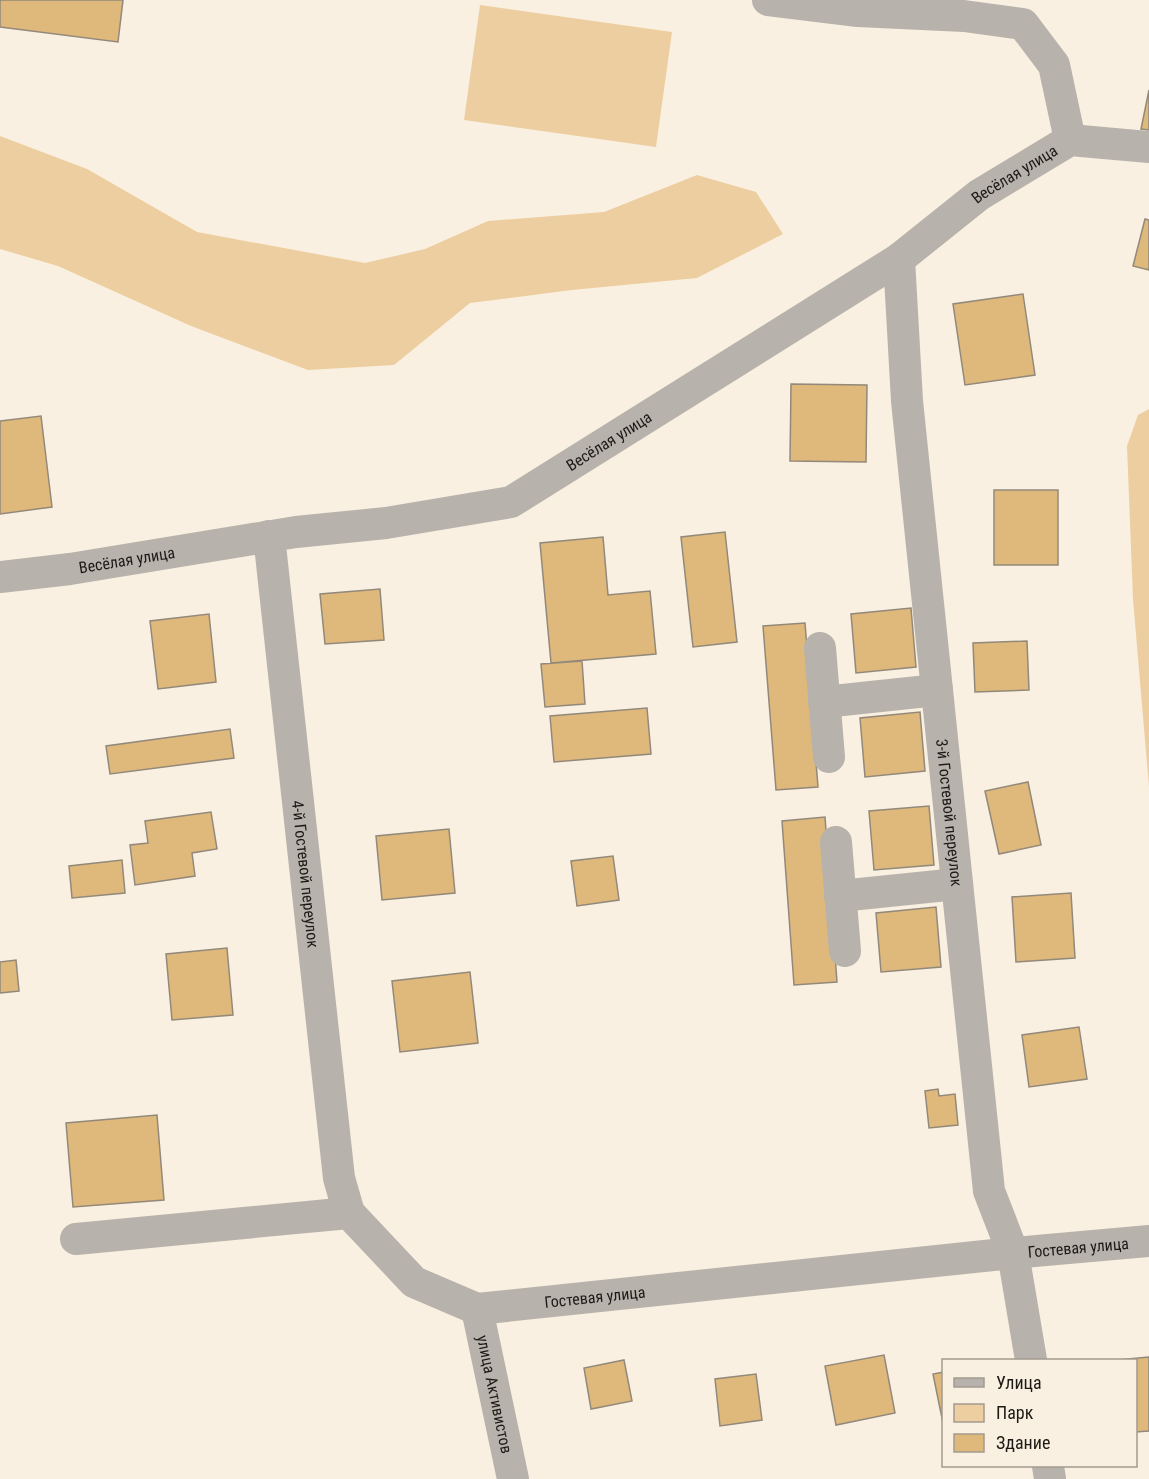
<svg xmlns="http://www.w3.org/2000/svg" width="1149" height="1479" font-family="'Roboto Condensed',sans-serif">
<style>
.green{fill:#edcea0}
.building{fill:#dfb87b;stroke:#92897b;stroke-width:1.5}
.lines{fill:none;stroke-linecap:round;stroke-linejoin:round}
.minor{stroke:#b7b3ac;stroke-width:32}
.labels{text-anchor:middle;stroke-width:4.5;stroke-linejoin:round;paint-order:stroke}
.street-label{font-size:16px;fill:#1d1914;stroke:#faf0e1}
</style>
<rect width="100%" height="100%" fill="#faf0e1"/>
<path class="green" d="M480,5L672,32L656,147L464,120Z
M0,136L87,169L197,232L365,263L425,249L488,221L604,212L697,175L756,192L783,234L697,278L572,290L470,303L394,365L308,370L191,326L58,266L0,249Z
M1149,409V787L1133,599L1127,446L1138,415Z"/>
<path class="building" d="M0,0H123L118,42L0,27Z
M1149,90V130L1141,129Z
M1145,219L1149,220V270L1133,266Z
M1023,294L1035,375L965,385L953,304Z
M791,384L867,385L866,462L790,461Z
M41,416L52,507L0,514V421Z
M994,490H1058V565H994Z
M725,532L737,642L693,647L681,537Z
M603,537L608,595L650,591L656,654L551,663L540,543Z
M380,589L384,640L325,644L320,594Z
M911,608L916,667L856,673L851,614Z
M209,614L216,682L158,689L150,621Z
M805,623L818,787L776,790L763,626Z
M1027,641L1029,690L975,692L973,643Z
M582,661L585,704L545,707L541,664Z
M647,708L651,754L554,762L550,716Z
M920,712L925,771L865,777L860,718Z
M230,729L234,758L110,774L106,746Z
M1028,782L1041,845L999,854L985,791Z
M929,806L934,865L874,870L869,811Z
M211,812L217,849L192,853L195,876L135,885L130,845L148,843L145,821Z
M825,817L837,982L794,985L782,821Z
M449,829L455,893L382,900L376,836Z
M613,856L619,900L577,906L571,861Z
M122,860L125,893L72,898L69,866Z
M1071,893L1075,958L1016,962L1012,897Z
M936,907L941,967L881,972L876,913Z
M227,948L233,1015L172,1020L166,954Z
M16,960L19,991L0,993V962Z
M470,972L478,1043L400,1052L392,981Z
M1079,1027L1087,1079L1029,1087L1022,1035Z
M938,1089L939,1096L955,1094L958,1125L929,1128L925,1091Z
M157,1115L164,1200L73,1207L66,1123Z
M884,1355L895,1413L836,1425L825,1366Z
M1149,1357V1431L1136,1432V1360H1117Z
M624,1360L632,1401L591,1409L584,1368Z
M944,1372V1428L933,1374Z
M756,1374L762,1420L720,1426L715,1379Z"/>
<g class="lines">
<g class="minor">
<path d="M768,0L858,11L964,16L1023,24L1054,65L1070,140"/>
<path id="s1" d="M899,259L907,401L989,1191L1013,1253L1031,1360"/>
<path id="s2" d="M269,536L339,1178L349,1213"/>
<path id="s3" d="M0,577L70,569L296,532L386,523L511,502L899,259L979,195L1070,140L1149,147"/>
<path d="M820,648L829,757"/>
<path d="M824,702L937,690"/>
<path d="M836,842L845,951"/>
<path d="M840,896L957,884"/>
<path id="s4" d="M76,1239L349,1213L414,1282L477,1309L1013,1253L1149,1241"/>
<path id="s5" d="M477,1309L513,1479"/>
<path d="M1048,1466L1050,1479"/>
</g>
</g>
<g class="labels">
<g class="street-label">
<text dy="6" stroke="none"><textPath href="#s3" startOffset="1118">Весёлая улица</textPath></text>
<text dy="6" stroke="none"><textPath href="#s3" startOffset="632">Весёлая улица</textPath></text>
<text dy="6" stroke="none"><textPath href="#s3" startOffset="128">Весёлая улица</textPath></text>
<text dy="6" stroke="none"><textPath href="#s1" startOffset="556">3-й Гостевой переулок</textPath></text>
<text dy="6" stroke="none"><textPath href="#s2" startOffset="340">4-й Гостевой переулок</textPath></text>
<text dy="6" stroke="none"><textPath href="#s4" startOffset="1042">Гостевая улица</textPath></text>
<text dy="6" stroke="none"><textPath href="#s4" startOffset="556">Гостевая улица</textPath></text>
<text dy="6" stroke="none"><textPath href="#s5" startOffset="87">улица Активистов</textPath></text>
</g>
</g>
<rect x="942" y="1359" width="195" height="108" fill="#faf0e1" stroke="#a29a8f" stroke-width="1.5"/>
<rect x="954" y="1378" width="30" height="9" fill="#b7b3ac" stroke="#a29a8f" stroke-width="1.5"/>
<text x="996" y="1389" font-size="18" fill="#1d1914">Улица</text>
<rect x="954" y="1404" width="30" height="18" fill="#edcea0" stroke="#a29a8f" stroke-width="1.5"/>
<text x="996" y="1419" font-size="18" fill="#1d1914">Парк</text>
<rect x="954" y="1434" width="30" height="18" fill="#dfb87b" stroke="#a29a8f" stroke-width="1.5"/>
<text x="996" y="1449" font-size="18" fill="#1d1914">Здание</text>
</svg>
